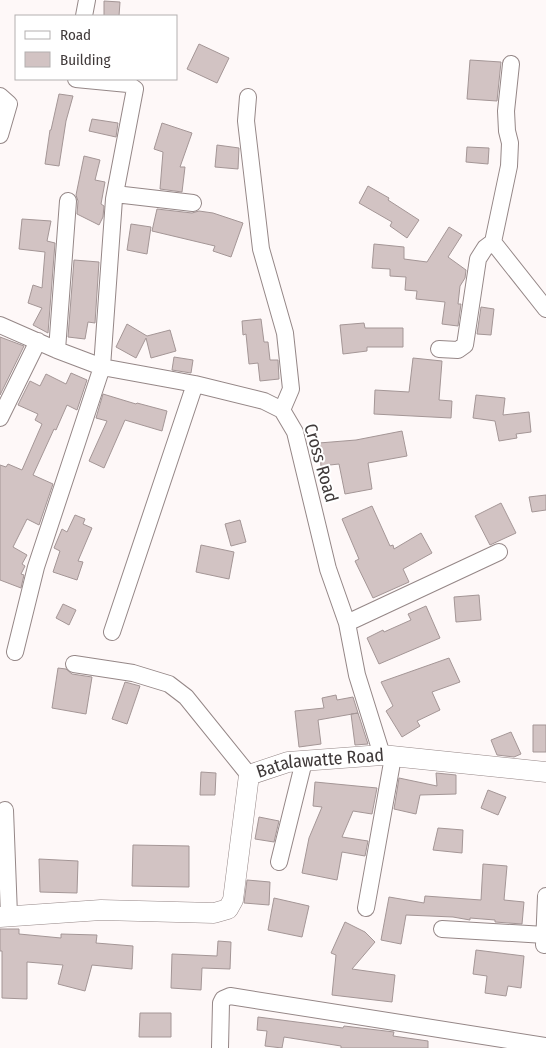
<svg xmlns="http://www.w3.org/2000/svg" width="546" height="1048" font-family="'Fira Sans Condensed',sans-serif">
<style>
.building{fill:#d2c3c3;stroke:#a49696}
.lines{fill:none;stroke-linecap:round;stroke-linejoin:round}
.minor-casing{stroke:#958787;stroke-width:18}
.tertiary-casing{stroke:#958787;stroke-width:21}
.minor{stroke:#fff;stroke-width:16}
.tertiary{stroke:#fff;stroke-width:20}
.labels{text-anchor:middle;stroke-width:4;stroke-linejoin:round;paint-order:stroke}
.street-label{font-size:18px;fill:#403a3a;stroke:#fff}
</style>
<rect width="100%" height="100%" fill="#fef8f8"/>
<path class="building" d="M104,1L120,2L119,16H104Z
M199,44L229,58L217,83L187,69Z
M470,60L501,62L497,101L467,99Z
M59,94L73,96L66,121L59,166L45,164L50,130H51Z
M92,119L118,123L116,137L89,131Z
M162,123L192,133L180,167H185L182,192L160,189L163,152L154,149Z
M217,145L239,148L238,169L215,167Z
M467,147L489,148L488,164L466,162Z
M84,156L100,160L95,180L105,182L101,204L104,206L103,217L99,225L77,214L78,201L76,195Z
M368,186L389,198L388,200L419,220L407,238L390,226L392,222L359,203Z
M157,209L192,213L199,211L213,213L243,223L231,257L213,251L215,246L152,231Z
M22,219L51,221L47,241L55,243L48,333L33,325L42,308L28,303L33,285L42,288L45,252L19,249Z
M131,224L151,227L147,254L127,250Z
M449,227L462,235L448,257L466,270L465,278L460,286L458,304H461L458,326L442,324L445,302L416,299L417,291L405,290L406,277L390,276V269L372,268L374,244L404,247V259L427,262Z
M74,260L99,262L95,323L88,322L85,339L68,337Z
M481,307L494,309L491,335L477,334Z
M261,319L264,342H268L270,360H278L279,379L260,381L258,363L249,364L246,334L243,335L242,321Z
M364,323L365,328H403V347H367V351L343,354L340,325Z
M127,324L147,336L170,330L176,351L151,358L146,338L136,358L116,347Z
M0,337L24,346L0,395Z
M174,357L193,360L191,373L172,370Z
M413,358L442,361L439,400L452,401L451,418L374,414L375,390L409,392Z
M71,373L87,380L77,410L67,405L56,430L54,429L33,475L53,484L39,525L27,519L13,547L27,555L22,564L25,566L21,574L24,575L21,588L0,580V465L6,467L8,464L22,470L42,424L35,420L38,414L18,405L30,381L40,386L46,374L66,384Z
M103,394L136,404L137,403L167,411L162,431L125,420L104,468L89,461L107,421L96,418Z
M476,395L505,398L503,415L529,412L531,432L516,434L517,438L499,441L495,421L473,418Z
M402,431L407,456L368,463L372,489L345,494L339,464L321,466L319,443L356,440Z
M546,495V510L532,512L529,497Z
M501,503L516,533L490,545L475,516Z
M372,506L390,546L393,545L394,549L421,533L432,553L403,569L409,582L373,598L355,561L359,559L342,519Z
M75,515L85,519L83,524L92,528L78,561L83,562L77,580L53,572L60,551L54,548L62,529L67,532Z
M240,520L246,542L231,546L225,524Z
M201,545L234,552L229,579L196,572Z
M479,595L481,620L456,622L454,597Z
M63,604L76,610L69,625L56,618Z
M426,606L440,638L379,664L367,638L383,630L384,632L411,620L408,614Z
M449,658L460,682L432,692L440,710L417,721L420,726L402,737L386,711L393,706L381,682Z
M58,668L66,669L72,674L92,677L86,714L52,708Z
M125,682L140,686L127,724L112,719Z
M336,695L337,700L353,697L358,713L318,720L321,744L299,747L295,711L324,708L322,698Z
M358,713L368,744L355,745L351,714Z
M533,725H546V752H533Z
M511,732L521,754L514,757L497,755L491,740Z
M201,772L216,773L215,795H200Z
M436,773L456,775V794L420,795L416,814L394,809L399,778L437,786Z
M315,782L377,788L372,814L353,811L342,837L368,841L365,856L342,852L337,880L302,873L309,838L322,807L313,806Z
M488,790L506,797L498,815L481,808Z
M259,817L279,821L274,842L255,839Z
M438,828L463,830L462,853L433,850Z
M133,845L189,846V887L132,886Z
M39,859L78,861L77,893L40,892Z
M483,864L507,866L504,900L524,902L522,924L495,922V920L470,918V920L453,917L406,915L401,944L381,940L389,897L424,903L425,896L481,900Z
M247,880L270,882L269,905L244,903Z
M274,898L309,906L302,937L268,930Z
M345,922L365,932L375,942L352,969L395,975L392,1002L332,995L336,955L331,953Z
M0,929H19V934L61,938V934L97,935L96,943L133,946L132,969L92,965L85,991L58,984L63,965L27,962V999L2,998V951H0Z
M218,941L231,942L230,969L202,968L201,990L171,988L172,954L217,956Z
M476,950L524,956L521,988L508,986L506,996L485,993L487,976L473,974Z
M140,1013H171V1037H139Z
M258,1017L343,1028L344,1026L394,1032L393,1036L428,1041V1048H341V1046L284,1037L282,1048L265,1046L267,1031L257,1030Z"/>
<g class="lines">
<g class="minor-casing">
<path id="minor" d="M84,16L87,0
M0,96L9,104L0,135
M248,97L246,121L261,249L285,333L291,389L282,410
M115,194L193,203
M493,242L509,166L510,143L507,131L506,111L511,64
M0,325L57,350L102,367L195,384L264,401L282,410L295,432L328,569L347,623L357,675L382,755
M439,349L458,350L465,345L478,259L485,248L493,242L546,309
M57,350L68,201
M0,418L38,341
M347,623L499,552
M112,632L195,384
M15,652L36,567L102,367L114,199L135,89L128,84L76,79
M74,664L133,673L169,684L186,697L249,775
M5,810L9,915
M279,862L304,761
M366,908L393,757
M442,929L545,935
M544,945L546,896
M220,1048L221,1003L223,999L230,996L546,1046"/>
</g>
<g class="tertiary-casing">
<g id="tertiary">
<path id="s1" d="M0,917L101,910L214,913L228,909L233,900L249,775L288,762L382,755L546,772"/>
</g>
</g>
<use href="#minor" class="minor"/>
<use href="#tertiary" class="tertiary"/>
</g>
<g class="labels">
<g class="street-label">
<text transform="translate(321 463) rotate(74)" y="6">Cross Road</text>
<text dy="6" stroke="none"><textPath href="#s1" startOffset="438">Batalawatte Road</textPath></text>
</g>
</g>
<rect x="15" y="15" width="162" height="65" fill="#ffffff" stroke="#b3b0b0"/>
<rect x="25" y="31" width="25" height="8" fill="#ffffff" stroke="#b3b0b0"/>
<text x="60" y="40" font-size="15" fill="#403a3a">Road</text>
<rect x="25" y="52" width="25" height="15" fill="#d2c3c3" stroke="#b3b0b0"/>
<text x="60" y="65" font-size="15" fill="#403a3a">Building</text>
</svg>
